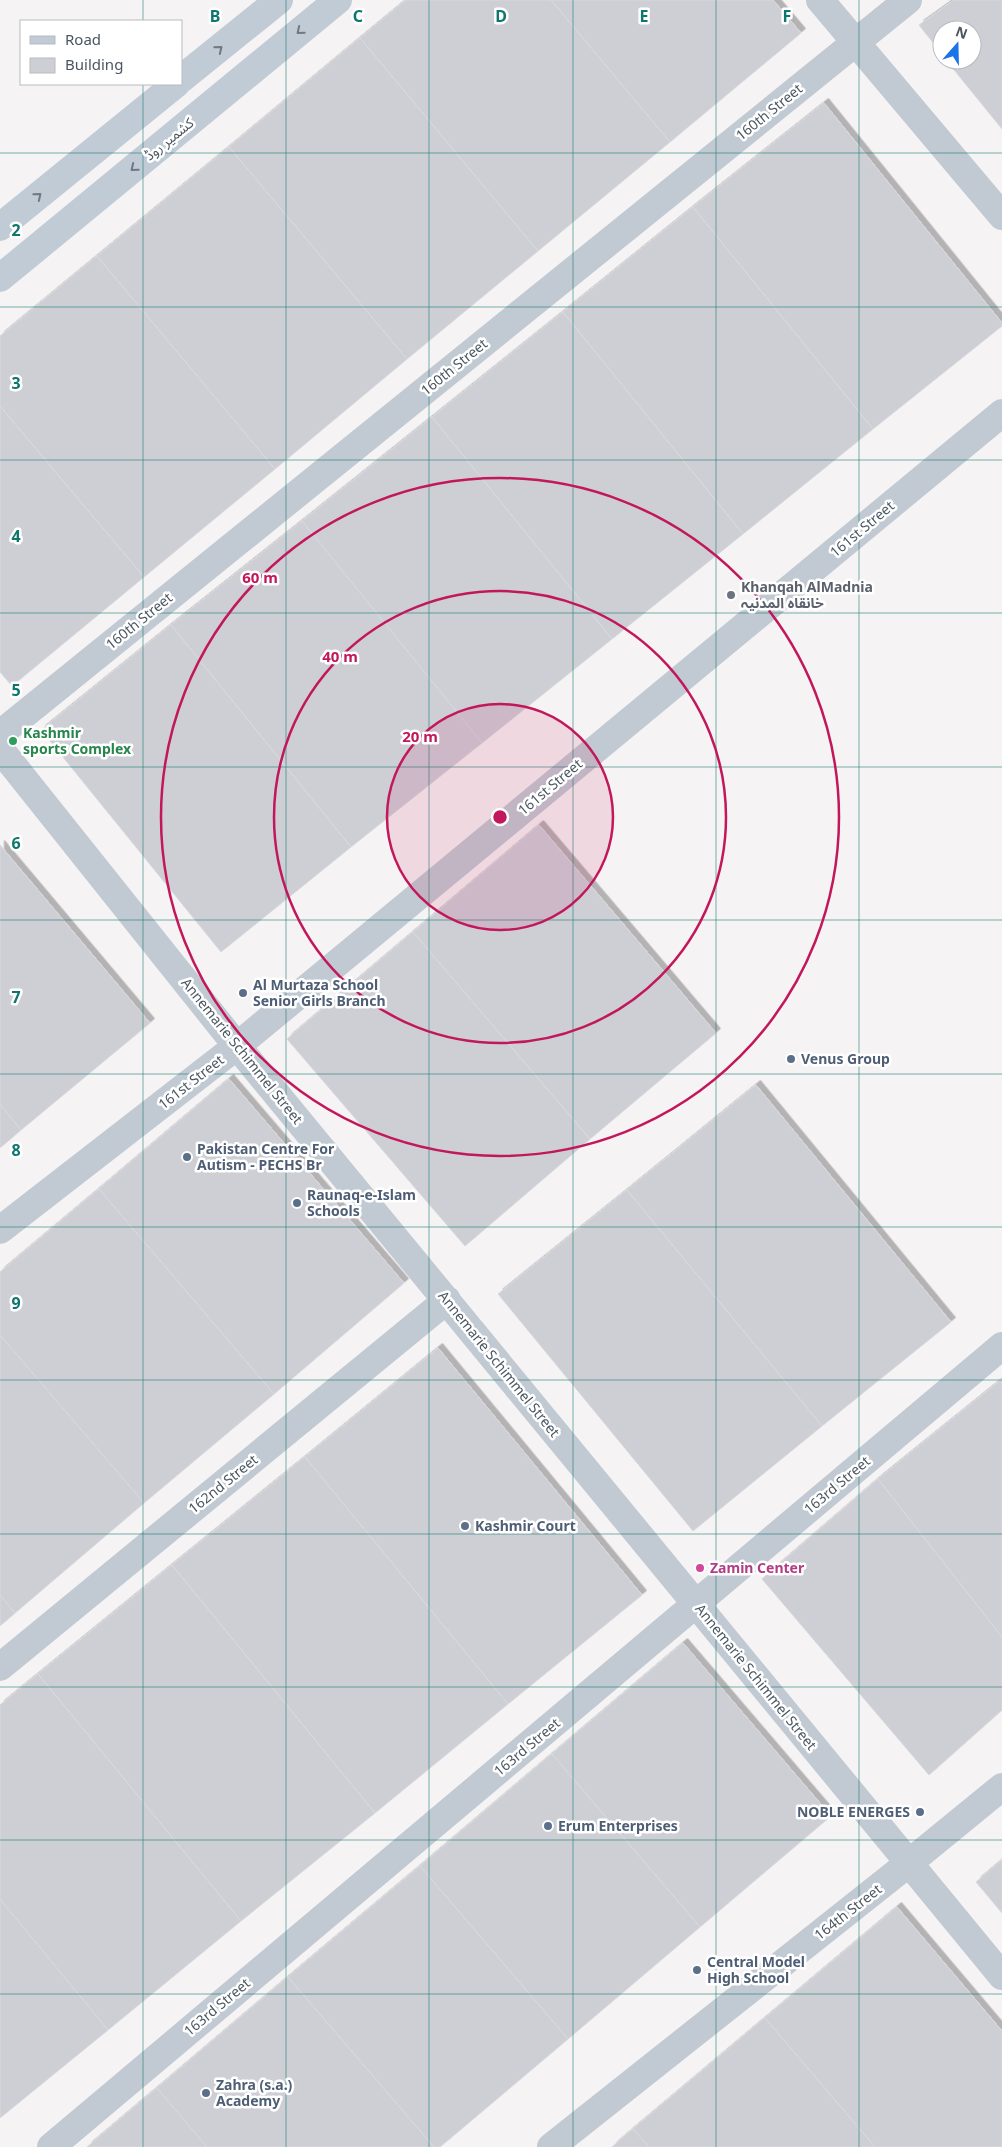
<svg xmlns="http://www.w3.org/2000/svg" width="1002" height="2147" font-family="'Noto Sans','Noto Sans Arabic',sans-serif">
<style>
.building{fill:#cdcfd5;stroke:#d7d9de;filter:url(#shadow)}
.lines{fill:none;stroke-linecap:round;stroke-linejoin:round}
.minor{stroke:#c1cad2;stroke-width:28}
.secondary{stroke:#c1cbd6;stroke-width:28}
.oneway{stroke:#6e7984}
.grid{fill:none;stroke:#0f766e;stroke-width:1;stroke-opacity:0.55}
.ring{fill:none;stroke:#c2185b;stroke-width:2.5}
.worship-dot{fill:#6b7280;stroke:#fff;stroke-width:2}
.leisure-dot{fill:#2e9e5b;stroke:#fff;stroke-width:2}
.service-dot{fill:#5c6f8a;stroke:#fff;stroke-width:2}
.hotel-dot{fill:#d1479c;stroke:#fff;stroke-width:2}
.labels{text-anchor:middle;stroke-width:5;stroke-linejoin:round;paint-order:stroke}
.street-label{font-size:14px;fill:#4a5661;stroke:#fff}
.worship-label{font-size:14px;font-weight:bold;fill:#5b616d;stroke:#fff;text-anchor:start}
.leisure-label{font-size:14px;font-weight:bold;fill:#27864d;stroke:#fff;text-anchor:start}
.service-label{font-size:14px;font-weight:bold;fill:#4e5e75;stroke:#fff;text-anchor:start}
.hotel-label{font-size:14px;font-weight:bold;fill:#b23c85;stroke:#fff;text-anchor:start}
.grid-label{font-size:16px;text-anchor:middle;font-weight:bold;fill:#0f766e;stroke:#fff;stroke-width:5;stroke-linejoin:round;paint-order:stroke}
.centre{fill:#c2185b;stroke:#fff;stroke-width:2.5}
.ring-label{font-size:15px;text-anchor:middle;font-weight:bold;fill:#c2185b;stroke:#fff;stroke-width:5;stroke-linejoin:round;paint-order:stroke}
</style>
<defs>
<filter id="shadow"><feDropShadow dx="4.5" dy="-4.5" stdDeviation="0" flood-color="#0004"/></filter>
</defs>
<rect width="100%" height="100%" fill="#f5f3f3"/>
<path class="building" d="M406,0H551L670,142L538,251L360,38Z
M551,0H773L801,33L670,142Z
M954,0H1002V129L946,60H972V30H942V54L919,25Z
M360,38L538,251L407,359L229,147Z
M824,103L1002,323V326L873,429L693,207Z
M229,147L407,359L275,469L97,256Z
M693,207L873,429L743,534L563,312Z
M97,256L275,469L144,577L0,406V336Z
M563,312L743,534L612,639L432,417Z
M0,406L144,577L12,686L0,672Z
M432,417L612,639L482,743L302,521Z
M302,521L482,743L351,847L171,625Z
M171,625L351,847L221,952L41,730Z
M539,825L716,1033L590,1139L413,932Z
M0,845L150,1023L21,1130L0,1104Z
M413,932L590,1139L465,1246L287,1039Z
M229,1079L404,1283L274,1394L99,1189Z
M756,1085L951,1322L822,1426L627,1190Z
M0,1104L21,1130L0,1148Z
M99,1189L274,1394L144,1503L0,1335V1272Z
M627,1190L822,1426L693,1531L498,1294Z
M0,1335L144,1503L15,1613L0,1595Z
M438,1348L642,1595L508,1704L305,1457Z
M1002,1379V1637L878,1479Z
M305,1457L508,1704L375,1813L172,1565Z
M878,1479L1002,1637V1710L929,1775L762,1579Z
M172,1565L375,1813L241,1921L38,1674Z
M0,1595L15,1613L0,1626Z
M683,1643L831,1816L700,1927L552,1754Z
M38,1674L241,1921L108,2030L0,1899V1705Z
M552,1754L700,1927L568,2039L420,1866Z
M1002,1860V1913L976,1882Z
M420,1866L568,2039L440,2147H434L288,1977Z
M0,1899L108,2030L0,2118Z
M897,1907L1002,2031V2147H875L765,2018Z
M288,1977L434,2147H207L157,2088Z
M765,2018L875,2147H649L633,2129Z
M157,2088L207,2147H87Z
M633,2129L649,2147H612Z"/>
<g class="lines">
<path class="minor" d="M820,0L1002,216
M0,734L908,0
M0,749L237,1046L1002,1976
M0,1230L237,1046L1002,413
M0,1667L447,1300
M51,2147L1002,1346
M551,2147L909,1863L1002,1787"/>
<path class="secondary" d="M181,79L279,0
M0,227L176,84
M0,278L338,0"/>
</g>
<defs><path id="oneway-chevron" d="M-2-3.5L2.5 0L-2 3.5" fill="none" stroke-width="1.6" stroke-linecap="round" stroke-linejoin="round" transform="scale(1.25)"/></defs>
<g class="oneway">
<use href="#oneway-chevron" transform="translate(300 31) rotate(141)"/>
<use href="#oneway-chevron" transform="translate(219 49) rotate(-39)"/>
<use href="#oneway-chevron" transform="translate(134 168) rotate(141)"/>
<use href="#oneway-chevron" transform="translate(38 196) rotate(-39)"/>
</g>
<path class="grid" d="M143,0V21M286,0V2147M429,0V2147M573,0V2147M716,0V2147M859,0V2147M143,84V2147M0,153H1002M0,307H1002M0,460H1002M0,613H1002M0,767H1002M0,920H1002M0,1074H1002M0,1227H1002M0,1380H1002M0,1534H1002M0,1687H1002M0,1840H1002M0,1994H1002"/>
<circle cx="500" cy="817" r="113" fill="#c2185b" fill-opacity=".12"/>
<g class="ring">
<circle cx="500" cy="817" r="113"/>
<circle cx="500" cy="817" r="226"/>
<circle cx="500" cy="817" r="339"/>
</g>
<circle class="worship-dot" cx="731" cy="595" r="5"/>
<circle class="leisure-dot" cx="13" cy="741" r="5"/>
<g class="service-dot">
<circle cx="243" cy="993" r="5"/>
<circle cx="791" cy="1059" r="5"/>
<circle cx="187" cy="1157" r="5"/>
<circle cx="297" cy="1203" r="5"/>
<circle cx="465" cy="1526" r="5"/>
<circle cx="920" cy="1812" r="5"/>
<circle cx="548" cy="1826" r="5"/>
<circle cx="697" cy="1970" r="5"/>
<circle cx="206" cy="2093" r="5"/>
</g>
<circle class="hotel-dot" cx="700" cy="1568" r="5"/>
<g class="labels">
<g class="street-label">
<text transform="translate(769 112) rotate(-39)" y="5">160th Street</text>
<text transform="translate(169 139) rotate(-39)" y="5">کشمیر روڈ</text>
<text transform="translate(454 367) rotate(-39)" y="5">160th Street</text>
<text transform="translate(862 529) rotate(-40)" y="5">161st Street</text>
<text transform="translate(139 621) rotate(-39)" y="5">160th Street</text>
<text transform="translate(550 787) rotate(-40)" y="5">161st Street</text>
<text transform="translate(242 1051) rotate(51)" y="5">Annemarie Schimmel Street</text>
<text transform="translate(191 1082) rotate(-38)" y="5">161st Street</text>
<text transform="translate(499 1364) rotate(51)" y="5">Annemarie Schimmel Street</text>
<text transform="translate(223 1484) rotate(-39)" y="5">162nd Street</text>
<text transform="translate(837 1485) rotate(-40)" y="5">163rd Street</text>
<text transform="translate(756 1677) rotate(51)" y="5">Annemarie Schimmel Street</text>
<text transform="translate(527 1747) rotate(-40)" y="5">163rd Street</text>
<text transform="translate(848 1912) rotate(-38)" y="5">164th Street</text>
<text transform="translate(217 2007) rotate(-40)" y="5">163rd Street</text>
</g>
<g class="worship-label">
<text x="741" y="592">Khanqah AlMadnia<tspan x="741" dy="16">خانقاہ المدنیہ</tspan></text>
</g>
<g class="leisure-label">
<text x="23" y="738">Kashmir<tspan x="23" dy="16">sports Complex</tspan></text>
</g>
<g class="service-label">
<text x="253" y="990">Al Murtaza School<tspan x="253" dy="16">Senior Girls Branch</tspan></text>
<text x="801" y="1064">Venus Group</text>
<text x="197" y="1154">Pakistan Centre For<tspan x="197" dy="16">Autism - PECHS Br</tspan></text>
<text x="307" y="1200">Raunaq-e-Islam<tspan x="307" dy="16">Schools</tspan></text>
<text x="475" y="1531">Kashmir Court</text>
<text x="910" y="1817" text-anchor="end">NOBLE ENERGES</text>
<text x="558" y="1831">Erum Enterprises</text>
<text x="707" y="1967">Central Model<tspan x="707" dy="16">High School</tspan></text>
<text x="216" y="2090">Zahra (s.a.)<tspan x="216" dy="16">Academy</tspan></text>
</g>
<g class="hotel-label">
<text x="710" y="1573">Zamin Center</text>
</g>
</g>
<g class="grid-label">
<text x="215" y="22">B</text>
<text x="358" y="22">C</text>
<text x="501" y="22">D</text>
<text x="644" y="22">E</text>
<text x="787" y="22">F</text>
<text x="16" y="236">2</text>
<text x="16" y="389">3</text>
<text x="16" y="542">4</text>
<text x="16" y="696">5</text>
<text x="16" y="849">6</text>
<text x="16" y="1003">7</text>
<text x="16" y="1156">8</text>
<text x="16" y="1309">9</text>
</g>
<circle cx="500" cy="817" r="8" class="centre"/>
<g class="ring-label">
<text x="260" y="583">60 m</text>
<text x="340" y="662">40 m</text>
<text x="420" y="742">20 m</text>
</g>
<rect x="20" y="20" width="162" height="65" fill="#ffffff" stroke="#b7bbc0"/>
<rect x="30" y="36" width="25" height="8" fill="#c1cbd6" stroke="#b7bbc0"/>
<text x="65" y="45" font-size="15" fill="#4a5661">Road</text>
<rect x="30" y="58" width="25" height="15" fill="#cdcfd5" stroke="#b7bbc0"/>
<text x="65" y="70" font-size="15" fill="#4a5661">Building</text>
<g transform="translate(957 45) rotate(20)"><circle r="24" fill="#ffffff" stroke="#b7bbc0"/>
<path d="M0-4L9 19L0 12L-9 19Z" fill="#1a73e8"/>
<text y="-8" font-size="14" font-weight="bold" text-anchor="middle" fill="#4a5661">N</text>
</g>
</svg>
